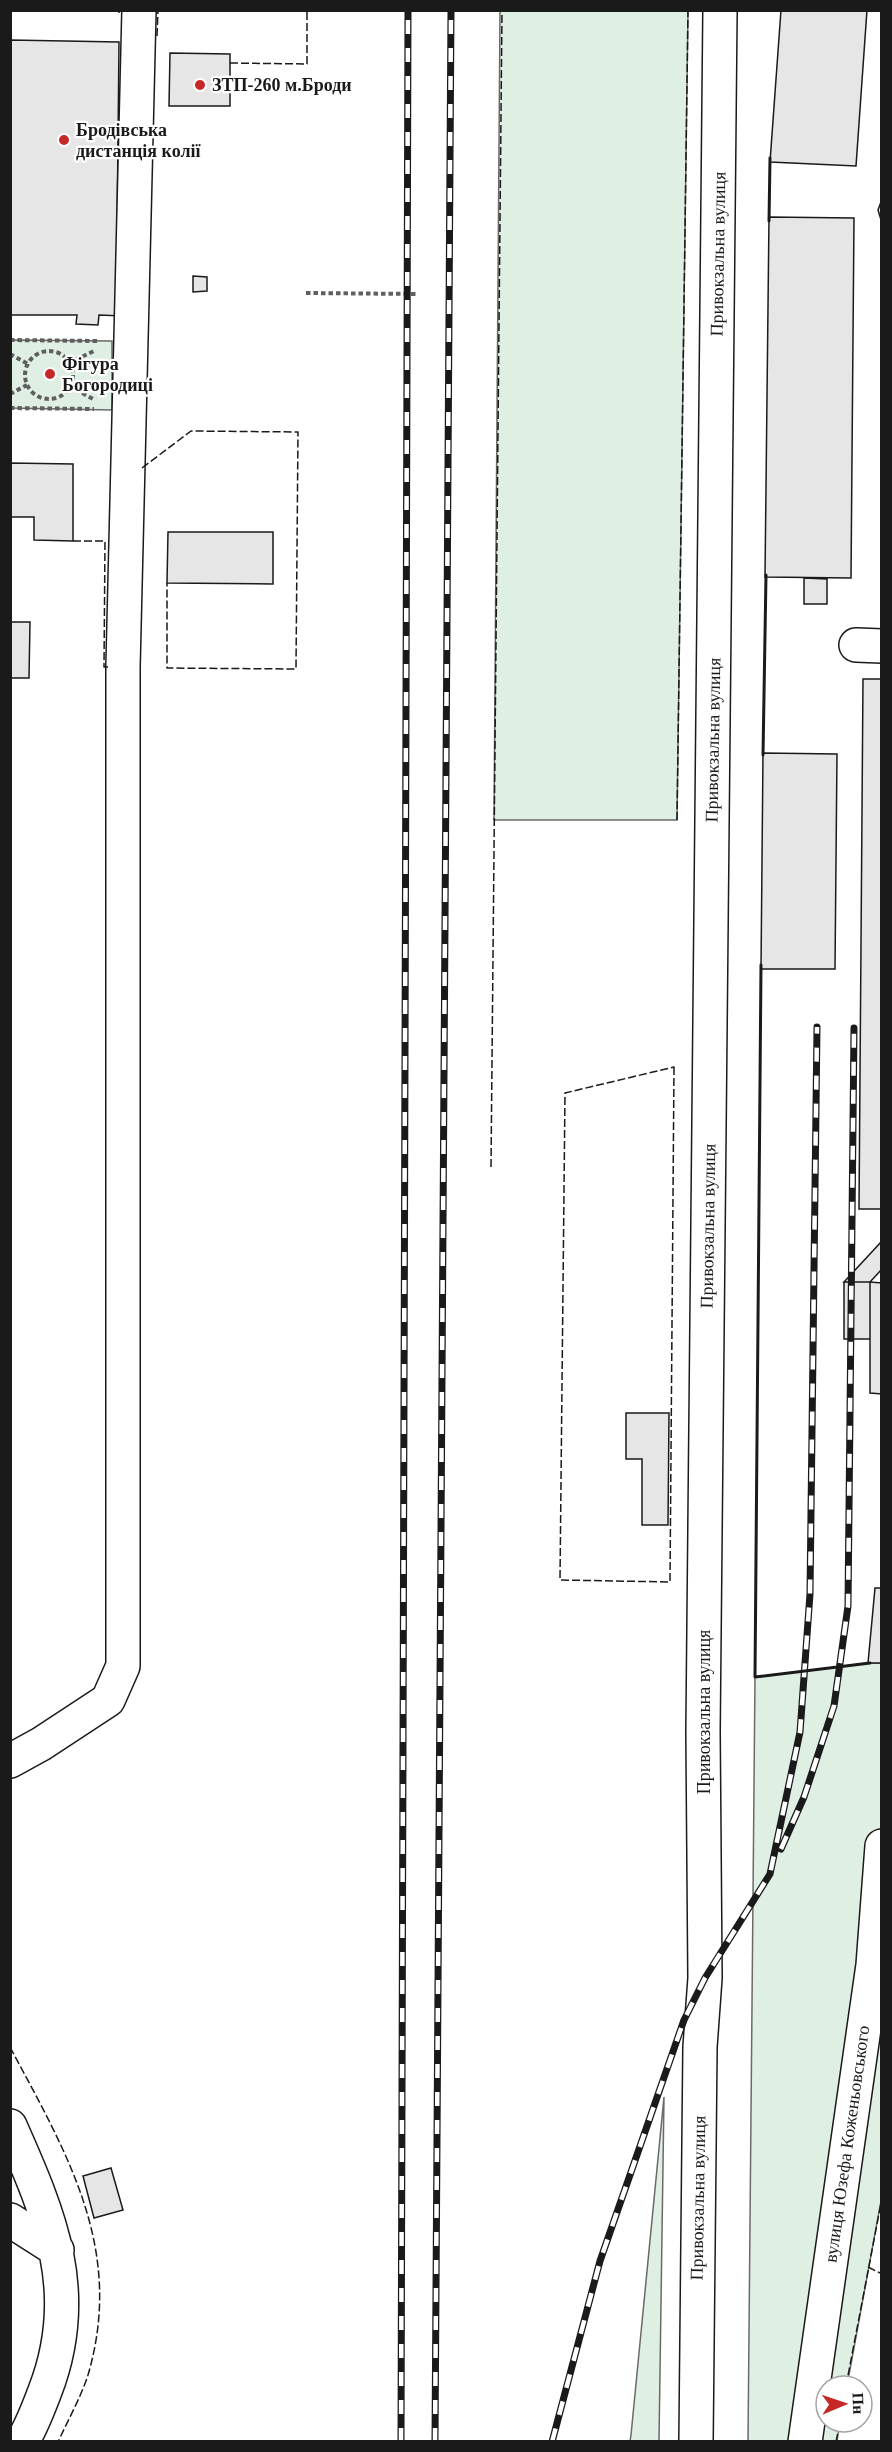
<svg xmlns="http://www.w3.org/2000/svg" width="892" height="2452" font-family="'Times New Roman',serif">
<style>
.green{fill:#e0efe3;stroke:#6a6a6a;stroke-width:1.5}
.building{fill:#e6e6e6;stroke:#1a1a1a;stroke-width:1.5}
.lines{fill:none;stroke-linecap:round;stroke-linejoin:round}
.minor-casing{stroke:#1a1a1a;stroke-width:36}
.major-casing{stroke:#1a1a1a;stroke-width:36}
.path{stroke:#5f5f5f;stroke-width:4;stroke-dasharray:4.5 3;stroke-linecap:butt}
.minor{stroke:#fff;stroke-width:33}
.major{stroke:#fff;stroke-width:33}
.rail-casing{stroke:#1a1a1a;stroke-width:7}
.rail{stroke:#fff;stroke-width:4.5;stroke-dasharray:14;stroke-linecap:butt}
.fence{stroke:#1a1a1a;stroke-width:1.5;stroke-dasharray:8 3;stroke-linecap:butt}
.wall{stroke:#1a1a1a;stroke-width:3}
.poi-dot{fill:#c62828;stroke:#fff;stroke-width:2}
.labels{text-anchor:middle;stroke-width:4.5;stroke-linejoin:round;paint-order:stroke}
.poi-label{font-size:18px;font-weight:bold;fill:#1a1a1a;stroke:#fff;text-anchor:start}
.street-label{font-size:18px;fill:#1a1a1a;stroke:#fff}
</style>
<rect width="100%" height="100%" fill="#fff"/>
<path class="green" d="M500,11H688L677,820H494Z
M11,340L112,341V410L11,408Z
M868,1663H881V2201L847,2386H826V2422H840L837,2441L748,2442L755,1677Z
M664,2097L659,2441H630L631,2435Z"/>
<path class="building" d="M781,10H867L856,166L770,162Z
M10,40L119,42L117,239L123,316L99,315L98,325L76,324L77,315H10Z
M170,53L230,54V106H169Z
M881,202L882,201V223L878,210Z
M769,217L854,218L851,578L765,577Z
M193,276L207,277V291L193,292Z
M10,463L73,464V541L34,540V517H10Z
M168,532H273V584L167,583Z
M804,578L827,579V604H804Z
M10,622H30L29,678H10Z
M863,679H882V1209H859Z
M763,753L837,754L835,969H761Z
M882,1241V1269L870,1282H844Z
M844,1282H870V1339H844Z
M870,1282L882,1283V1394L870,1393Z
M626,1413H669L668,1525H642V1459H626Z
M875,1588H882V1663H868Z
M111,2168L123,2210L94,2218L83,2176Z"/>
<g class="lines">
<g class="minor-casing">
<path id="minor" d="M856,645L882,646
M10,1761L41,1744L108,1700L123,1666V667L139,10
M10,2126C50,2216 83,2293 45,2391C38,2409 32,2426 22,2442
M10,2220L57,2250
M805,2442L873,1965L882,1846"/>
</g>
<g class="major-casing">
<path id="major" d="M696,2442L700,2047L705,1978L703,1732L720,10"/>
</g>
<path class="path" d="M306,293L418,294
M10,340L97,341
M25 375a24 24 0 1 1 48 0a24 24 0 1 1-48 0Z
M10,354L28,364
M69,363L96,350
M69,386L95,400
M10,394L27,385
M10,408L94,409"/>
<use href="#minor" class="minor"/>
<use href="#major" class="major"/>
<g class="rail-casing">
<path id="rail" d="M781,1849L804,1797L834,1706L848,1606L854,1028
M401,2442L408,10
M435,2442L451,10
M552,2442L600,2261L684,2020L705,1978L770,1874L800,1732L810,1594L817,1027"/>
</g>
<use href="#rail" class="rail"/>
<path class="fence" d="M119,13V10
M157,36L158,10
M230,63L307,64V10
M142,468L191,431L298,432L296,669L167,668V583
M73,541H105L104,667H110
M677,820L688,10
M674,1067L670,1582L560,1580L565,1093Z
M491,1167L502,10
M10,2047C67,2154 125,2249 88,2375C81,2397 68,2420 58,2442
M868,2267L882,2274
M846,2386L882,2198
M836,2442L840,2422"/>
<path class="wall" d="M769,221L770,158
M763,755L766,575
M761,965L755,1677L870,1663"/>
</g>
<g class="poi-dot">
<circle cx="200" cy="85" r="6"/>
<circle cx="64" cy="140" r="6"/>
<circle cx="50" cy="374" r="6"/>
</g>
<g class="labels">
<g class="poi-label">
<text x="212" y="91">ЗТП-260 м.Броди</text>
<text x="76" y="136">Бродівська<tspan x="76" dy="21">дистанція колії</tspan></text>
<text x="62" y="370">Фігура<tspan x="62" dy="21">Богородиці</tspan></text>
</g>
<g class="street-label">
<text transform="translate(718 254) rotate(-89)" y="6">Привокзальна вулиця</text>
<text transform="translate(713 740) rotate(-89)" y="6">Привокзальна вулиця</text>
<text transform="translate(708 1226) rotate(-89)" y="6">Привокзальна вулиця</text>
<text transform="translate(704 1712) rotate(-90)" y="6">Привокзальна вулиця</text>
<text transform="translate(847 2144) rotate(-82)" y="6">вулиця Юзефа Коженьовського</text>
<text transform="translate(698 2198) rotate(-89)" y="6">Привокзальна вулиця</text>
</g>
</g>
<rect width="892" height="2452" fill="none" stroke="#1a1a1a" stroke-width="24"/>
<g transform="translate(844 2404) rotate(88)"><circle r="28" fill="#ffffff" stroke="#a3a3a3" stroke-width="1.5"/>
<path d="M0-4.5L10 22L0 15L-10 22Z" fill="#c62828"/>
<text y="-9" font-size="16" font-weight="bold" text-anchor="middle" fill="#1a1a1a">Пн</text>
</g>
</svg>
